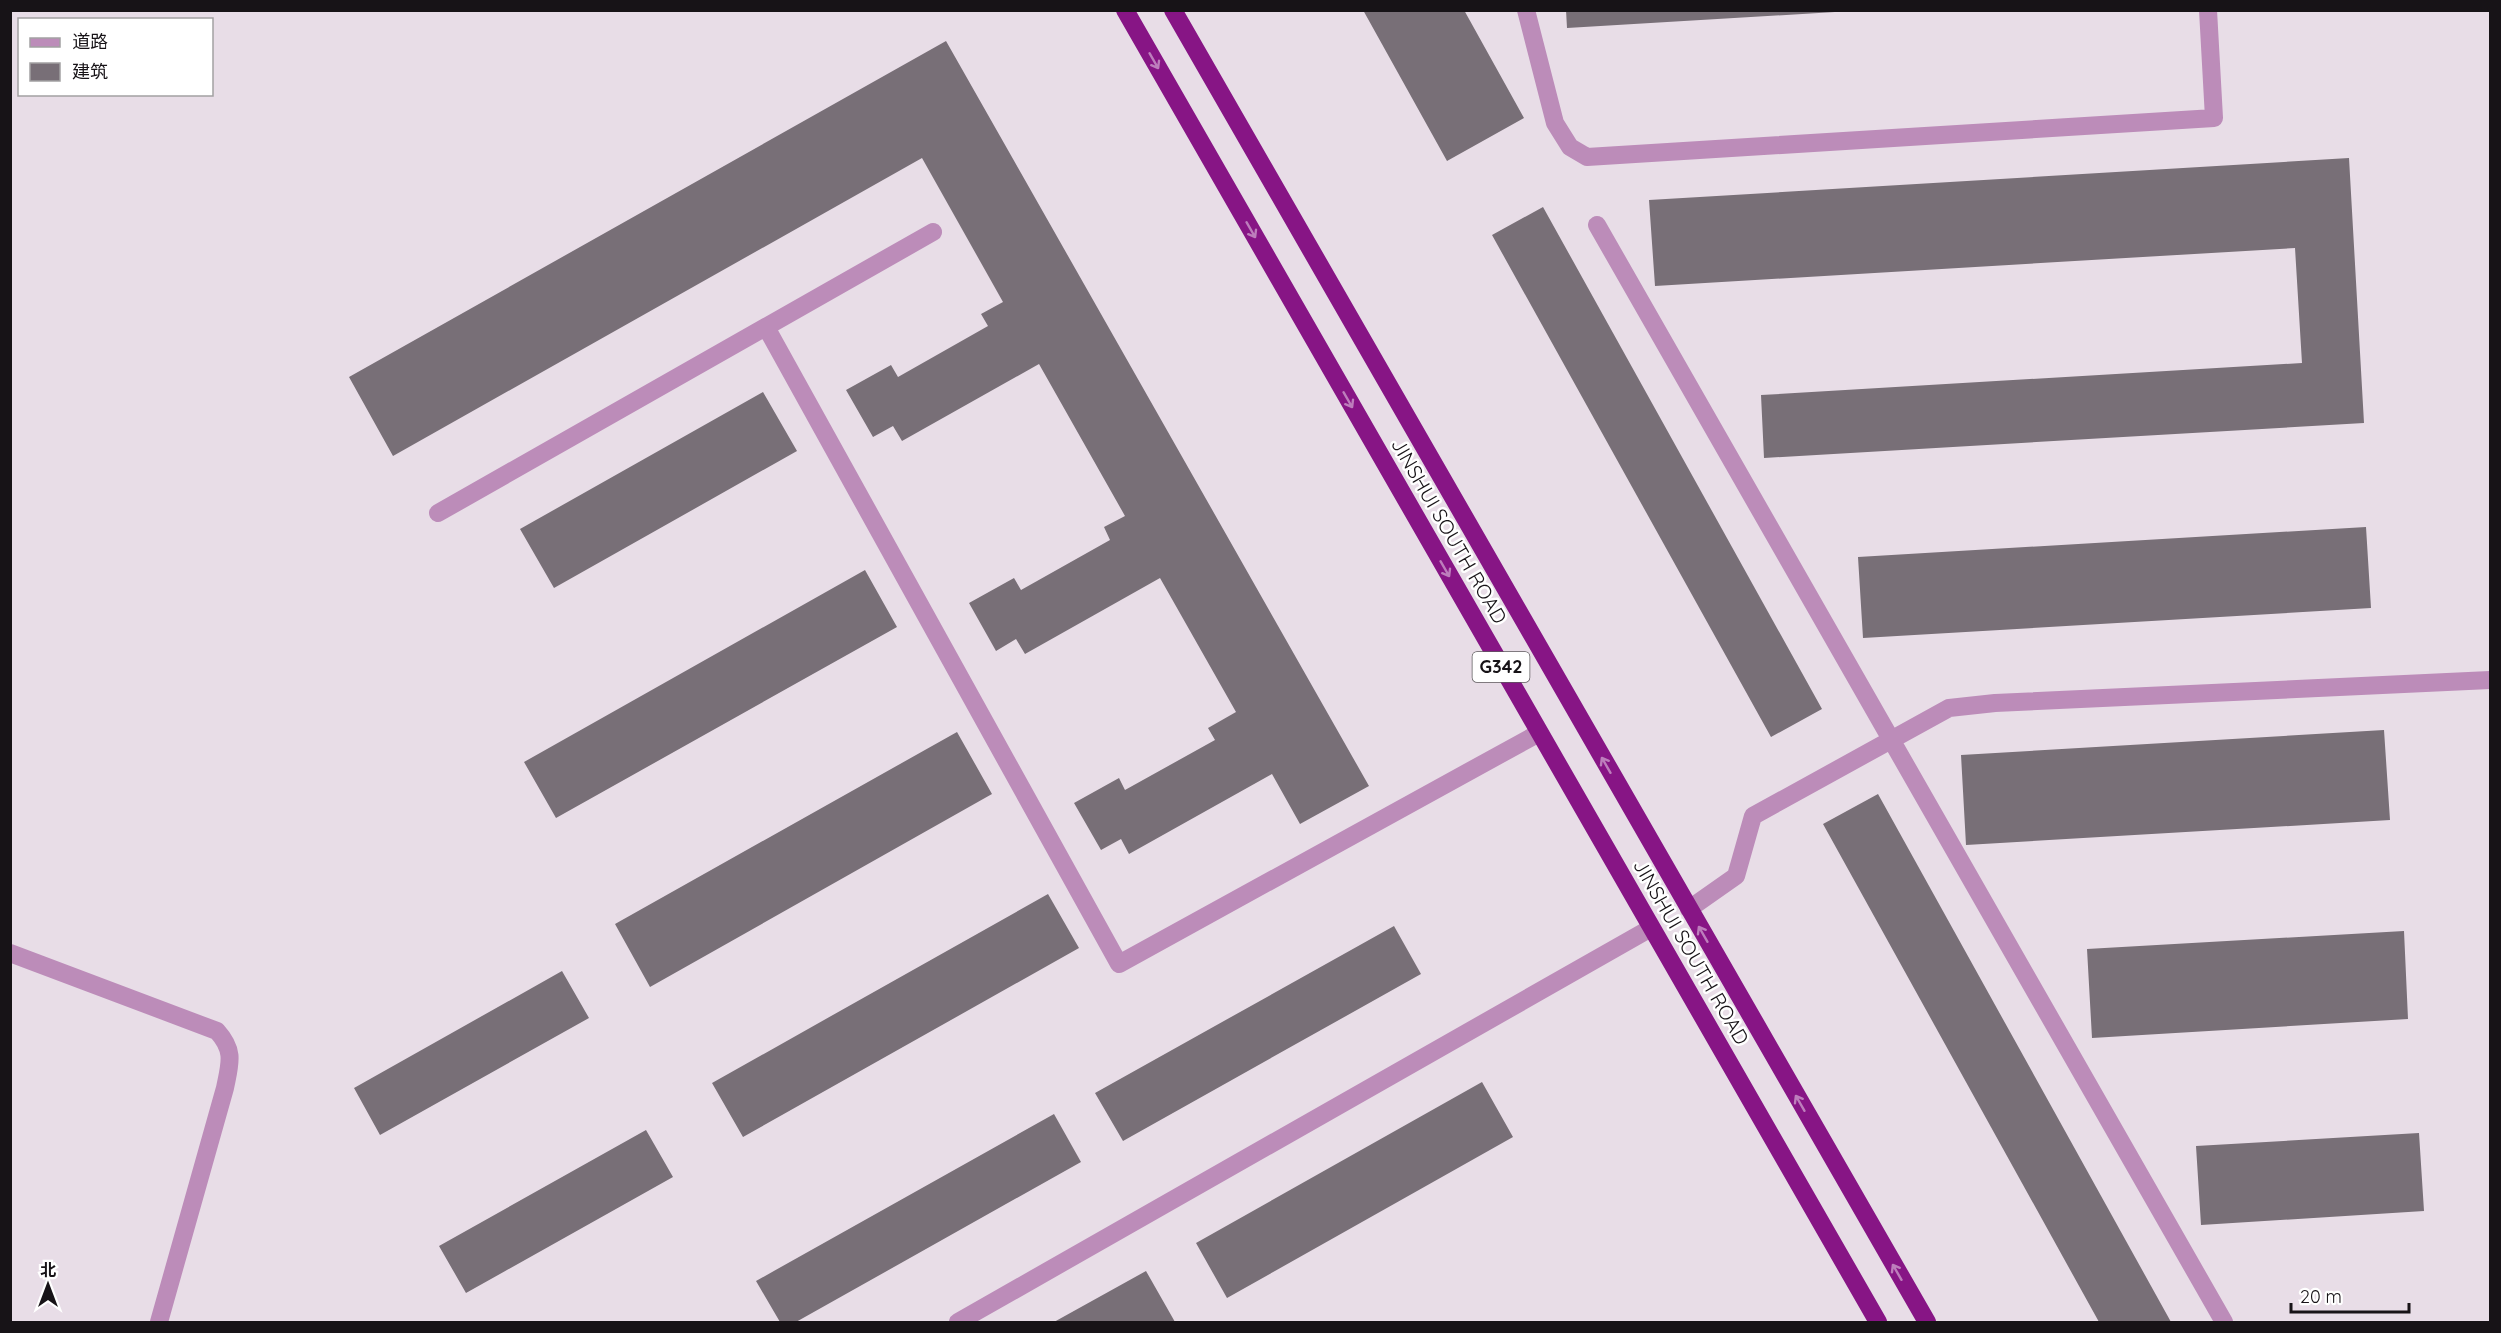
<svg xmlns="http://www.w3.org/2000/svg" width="2501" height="1333" font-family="Quicksand,'Noto Sans SC',sans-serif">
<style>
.building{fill:#786f77}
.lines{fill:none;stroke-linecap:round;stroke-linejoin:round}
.lane{stroke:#bc8cb9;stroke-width:18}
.street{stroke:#bc8cb9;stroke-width:18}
.highway{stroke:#871585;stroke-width:18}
.oneway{stroke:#bd7ebc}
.labels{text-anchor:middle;stroke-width:5;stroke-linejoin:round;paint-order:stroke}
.shield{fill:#fff;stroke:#5d5a5d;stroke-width:1.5}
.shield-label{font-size:18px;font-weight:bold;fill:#171317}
.street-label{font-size:20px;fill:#171317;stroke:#fff}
</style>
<rect width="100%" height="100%" fill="#e8dde7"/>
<path class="building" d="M1363,10H1464L1524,118L1447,161Z
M1566,10H1835V12L1567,28Z
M946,41L1369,786L1300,824L1272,774L1129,854L1121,839L1101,850L1074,803L1119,778L1125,790L1215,740L1208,728L1236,712L1160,578L1025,654L1016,639L996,651L969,603L1014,578L1021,590L1110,540L1104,527L1125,516L1039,364L902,441L893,426L873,437L846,390L891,365L898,377L988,326L981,314L1003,302L922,158L393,456L349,377Z
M2349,158L2364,423L1764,458L1761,395L2302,363L2295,248L1655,286L1649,200Z
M1543,207L1822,709L1771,737L1492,235Z
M763,392L797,451L554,588L520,529Z
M2366,527L2371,608L1863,638L1858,557Z
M865,570L897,627L556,818L524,762Z
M2384,730L2390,820L1966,845L1961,755Z
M957,732L992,794L650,987L615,924Z
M1878,794L2171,1322H2099L1823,824Z
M1048,894L1079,948L743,1137L712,1083Z
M1394,926L1421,974L1123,1141L1095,1093Z
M2404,931L2408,1019L2092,1038L2087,949Z
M562,971L589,1018L380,1135L354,1088Z
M1482,1082L1513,1137L1227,1298L1196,1243Z
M1054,1114L1081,1162L796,1322H780L756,1281Z
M646,1130L673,1177L466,1293L439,1246Z
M2419,1133L2424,1211L2201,1225L2196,1146Z
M1146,1271L1175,1322H1054Z"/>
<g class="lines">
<path class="lane" d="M1526,10L1555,123L1570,147L1587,157L2214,118L2208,10
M1597,225L2224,1322
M766,327L1119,964L1539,733
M438,513L933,232
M1689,909L1736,876L1753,816L1949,708L1995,703L2490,680
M958,1322L1651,928"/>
<path class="street" d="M10,953L217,1031C235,1051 230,1063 225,1088L159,1322"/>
<path class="highway" d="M1125,10L1878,1322
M1173,10L1927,1322"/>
</g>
<defs><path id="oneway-shaft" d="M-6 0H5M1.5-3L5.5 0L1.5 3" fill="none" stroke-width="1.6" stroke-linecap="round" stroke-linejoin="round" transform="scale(1.5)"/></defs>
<g class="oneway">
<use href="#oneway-shaft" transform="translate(1154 61) rotate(60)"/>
<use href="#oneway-shaft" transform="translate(1251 230) rotate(60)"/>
<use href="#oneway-shaft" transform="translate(1348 400) rotate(60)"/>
<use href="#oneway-shaft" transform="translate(1445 569) rotate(60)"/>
<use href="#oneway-shaft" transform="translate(1606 765) rotate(-120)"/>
<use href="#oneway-shaft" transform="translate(1703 934) rotate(-120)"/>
<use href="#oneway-shaft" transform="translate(1800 1103) rotate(-120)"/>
<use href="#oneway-shaft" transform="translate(1897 1272) rotate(-120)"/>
</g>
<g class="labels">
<rect class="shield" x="1472.5" y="652" width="57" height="30" rx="4.5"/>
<g class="shield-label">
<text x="1501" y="673">G342</text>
</g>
<g class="street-label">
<text transform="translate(1449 531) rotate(60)" y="7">JINSHUI SOUTH ROAD</text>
<text transform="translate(1691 952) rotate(60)" y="7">JINSHUI SOUTH ROAD</text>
</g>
</g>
<rect width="2501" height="1333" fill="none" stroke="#171317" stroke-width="24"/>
<rect x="18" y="18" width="195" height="78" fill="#ffffff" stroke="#a2a1a2" stroke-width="1.5"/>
<rect x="30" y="38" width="30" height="9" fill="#bc8cb9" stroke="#a2a1a2" stroke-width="1.5"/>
<text x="72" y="48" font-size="18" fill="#171317">道路</text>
<rect x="30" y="63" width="30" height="18" fill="#786f77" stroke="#a2a1a2" stroke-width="1.5"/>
<text x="72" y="78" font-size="18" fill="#171317">建筑</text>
<g transform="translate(48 1285)" stroke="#ffffff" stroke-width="4.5" paint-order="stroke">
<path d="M0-4.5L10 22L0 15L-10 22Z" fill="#171317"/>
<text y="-9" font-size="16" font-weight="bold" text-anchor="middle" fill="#171317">北</text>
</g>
<path d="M2291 1303v9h118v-9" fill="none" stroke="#171317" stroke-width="3"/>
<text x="2300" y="1303" font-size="18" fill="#171317" stroke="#ffffff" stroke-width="4.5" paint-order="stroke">20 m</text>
</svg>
